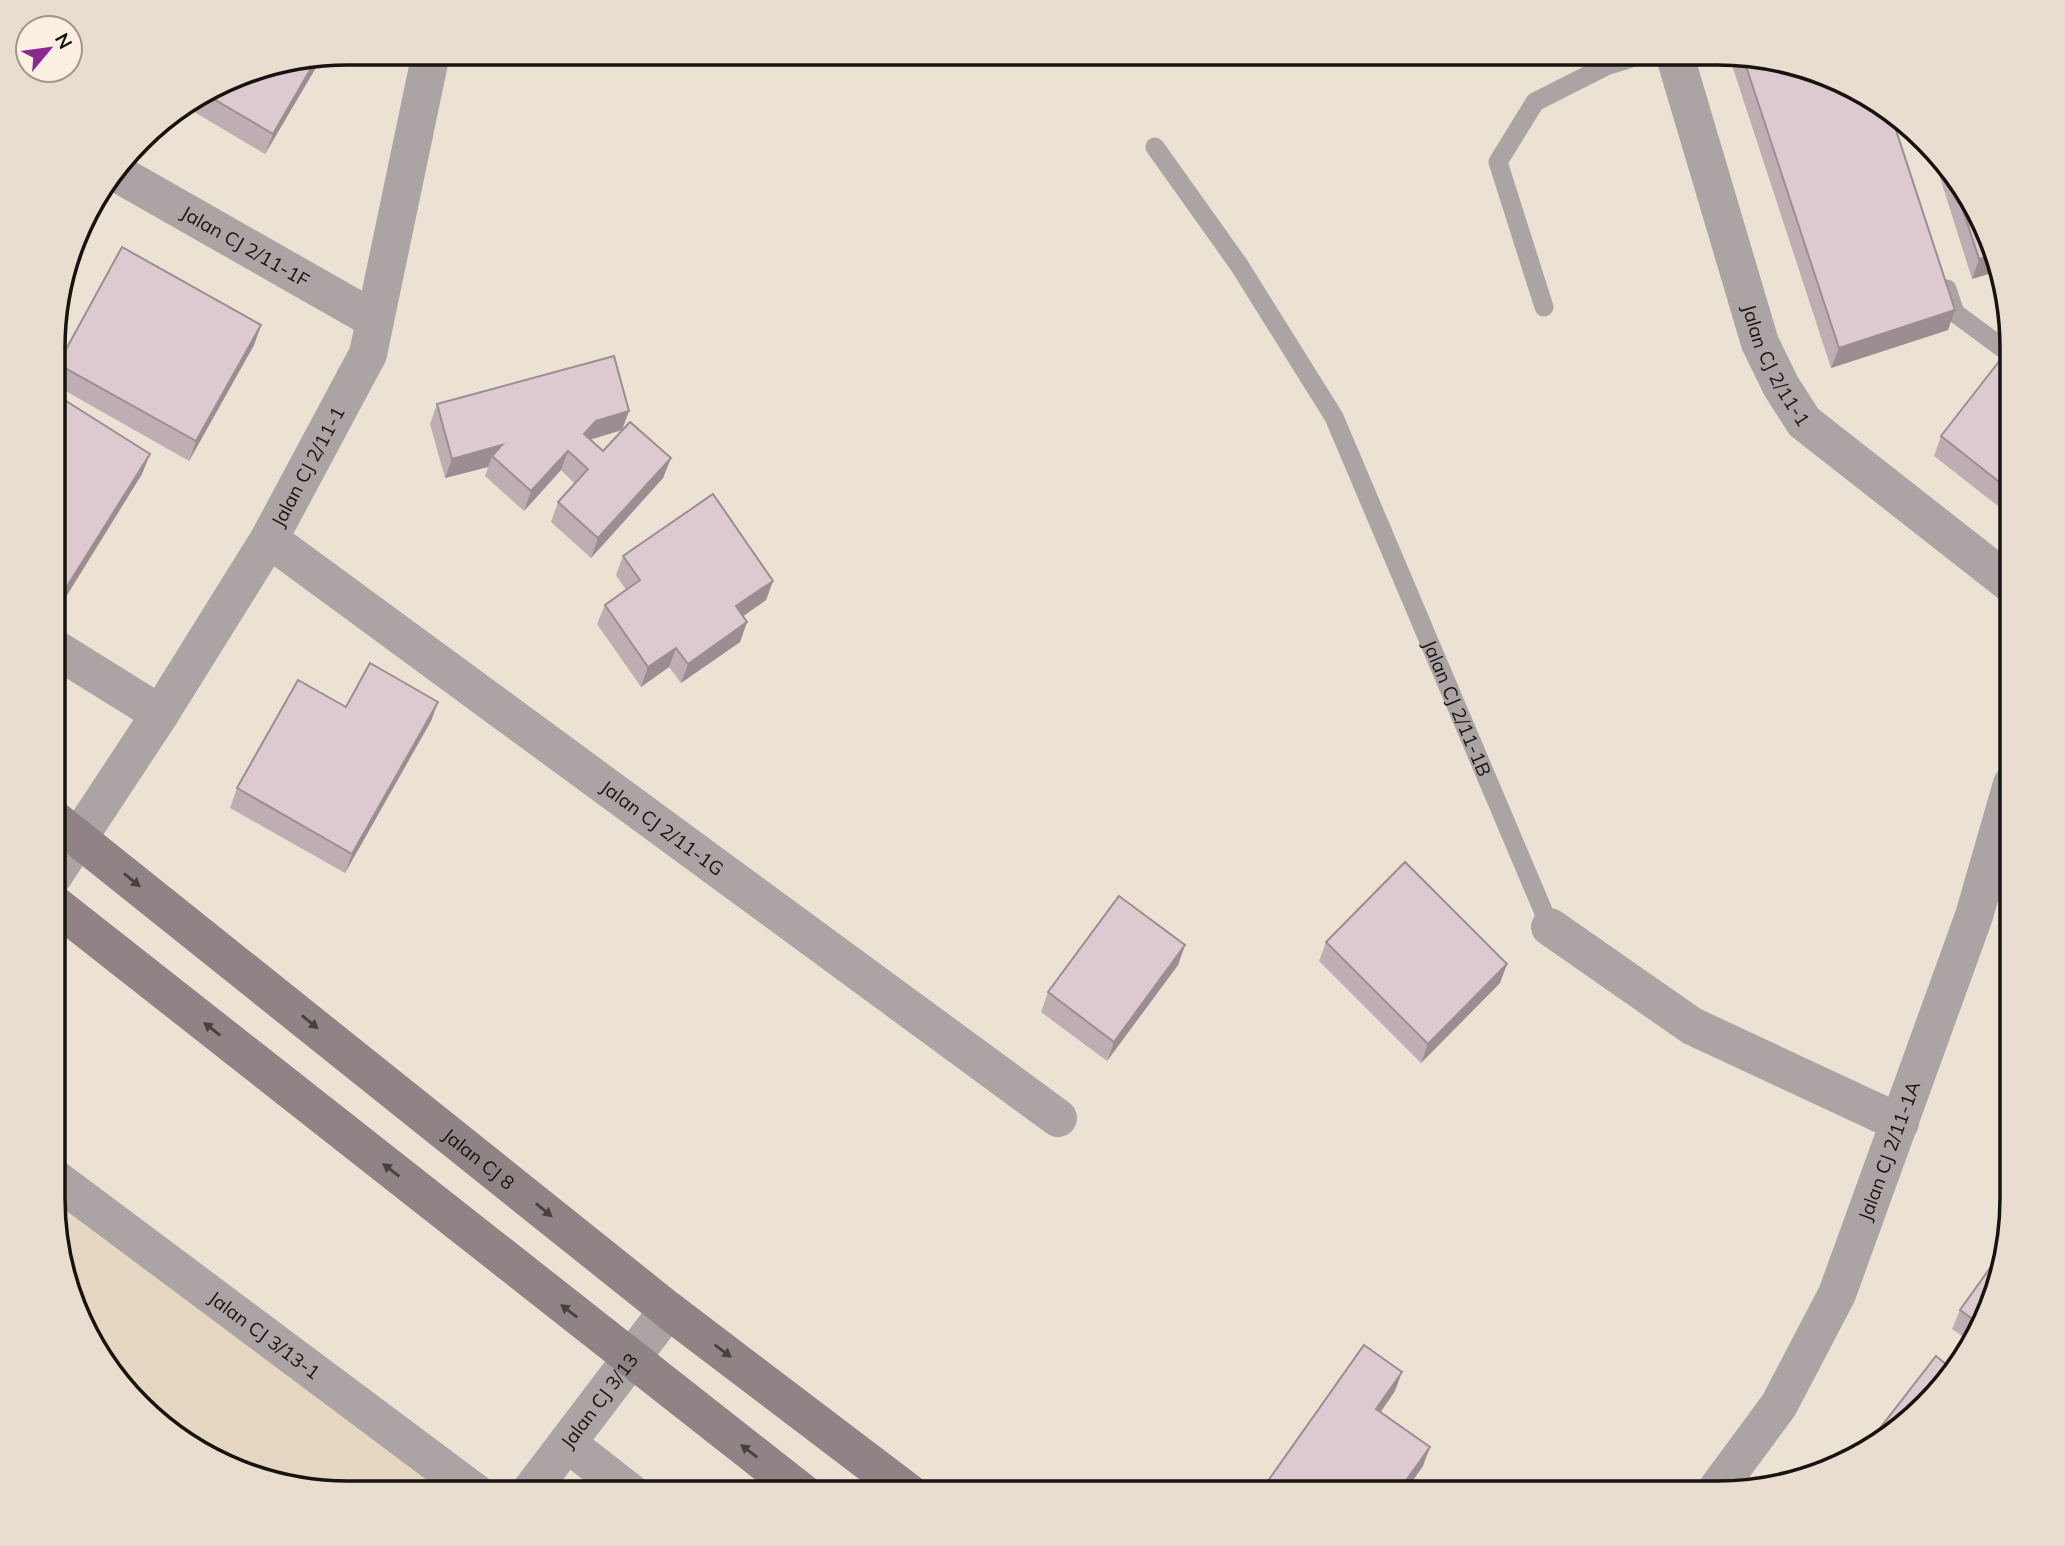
<svg xmlns="http://www.w3.org/2000/svg" width="2065" height="1546" font-family="Mulish,sans-serif">
<style>
.built{fill:#e6d7c2}
.lines{fill:none;stroke-linecap:round;stroke-linejoin:round}
.lane{stroke:#aba3a4;stroke-width:19}
.street{stroke:#aba3a4;stroke-width:38}
.secondary{stroke:#908385;stroke-width:38}
.wall{fill:#beaeb3}
.shaded-wall{fill:#9b8d92}
.building{fill:#ddcad0;stroke:#9b8d92;stroke-width:2}
.oneway{fill:#47403e}
.labels{text-anchor:middle;stroke-width:7;stroke-linejoin:round;paint-order:stroke}
.street-label{font-size:19px;fill:#17130e;stroke:#faefe0}
.rim{fill:none;stroke:#17130e;stroke-width:3.5}
</style>
<rect width="100%" height="100%" fill="#ece2d3"/>
<path class="built" d="M53,1197L448,1493H329L235,1471L153,1420L83,1329L53,1218Z"/>
<g class="lines">
<g class="lane">
<path id="s1" d="M1155,147L1239,265L1334,417L1550,927"/>
<path d="M1947,289L1955,313L2012,355"/>
<path d="M1544,307L1498,162L1535,102L1606,66L1648,53"/>
</g>
<g class="street">
<path id="s2" d="M1674,53L1760,343L1781,386L1804,422L2012,585"/>
<path id="s3" d="M115,172L375,320"/>
<path id="s4" d="M269,539L1058,1118"/>
<path d="M54,648L160,714"/>
<path id="s5" d="M54,875L160,714L269,539L368,354L431,53"/>
<path d="M1550,927L1692,1026L1900,1123"/>
<path id="s6" d="M53,1177L476,1493"/>
<path d="M567,1443L631,1493"/>
<path id="s7" d="M529,1493L668,1310"/>
<path id="s8" d="M1714,1493L1779,1405L1837,1294L1974,916L2012,784"/>
</g>
<g class="secondary">
<path id="s9" d="M54,819L668,1310L909,1493"/>
<path d="M54,904L803,1493"/>
</g>
</g>
<path class="wall" d="M1728,53H1736L1830,75L1948,330L1831,368Z
M321,57L265,154L186,107L253,68Z
M1932,152L1982,218L1995,272L1972,279Z
M261,325L254,345L189,461L55,385V372L58,364Z
M2012,348V517L1934,456L1941,436Z
M55,394L142,474L59,608L54,605Z
M437,404L629,411L622,430L590,440L603,451L671,458L663,478L591,558L551,522L558,502L575,484L561,470L524,511L485,476L488,467L445,478L430,424Z
M623,556L773,581L766,600L743,616L747,622L740,642L681,683L669,667L641,687L597,624L605,605L626,590L616,575Z
M438,702L431,721L345,873L230,808L237,788L346,707Z
M1326,942L1507,964L1500,983L1421,1063L1319,961Z
M1185,945L1178,965L1107,1061L1041,1012L1048,992Z
M1960,1310L1990,1311L1971,1342L1952,1329Z
M1395,1391L1381,1412L1423,1466L1404,1493H1261L1263,1488Z
M1939,1393L1871,1445L1874,1436Z"/>
<path class="shaded-wall" d="M321,57L320,61L265,154L273,134L317,58Z
M1991,256L1995,272L1972,279L1979,259Z
M1955,310L1948,330L1831,368L1839,348Z
M261,325L254,345L189,461L196,441Z
M629,411L622,430L588,440L584,434L596,421Z
M502,445L492,456L488,467L445,478L452,459Z
M568,451L561,470L524,511L531,491Z
M150,454L142,474L59,608L66,588Z
M671,458L663,478L591,558L598,538Z
M773,581L766,600L729,626L736,606Z
M747,622L740,642L681,683L688,664Z
M676,648L669,667L641,687L648,667Z
M438,702L431,721L345,873L352,854Z
M1185,945L1178,965L1107,1061L1114,1042Z
M1507,964L1500,983L1421,1063L1428,1044Z
M1402,1372L1395,1391L1369,1428L1376,1409Z
M1430,1447L1423,1466L1404,1493H1397Z"/>
<path class="building" d="M1742,54L1830,75L1890,112L1955,310L1839,348Z
M317,58L273,134L207,95L253,68Z
M1954,182L1982,218L1991,256L1979,259Z
M122,247L261,325L196,441L58,364Z
M2011,346L2012,348V492L1941,436Z
M614,356L629,411L596,421L584,434L603,451L630,422L671,458L598,538L558,502L588,469L568,451L531,491L492,456L502,445L452,459L437,404Z
M55,394L150,454L66,588L55,580Z
M713,494L773,581L736,606L747,622L688,664L676,648L648,667L605,605L640,580L623,556Z
M370,663L438,702L352,854L237,788L298,680L346,707Z
M1405,862L1507,964L1428,1044L1326,942Z
M1119,896L1185,945L1114,1042L1048,992Z
M2005,1247L1990,1311L1981,1325L1960,1310Z
M1364,1345L1402,1372L1376,1409L1430,1447L1397,1493H1270L1263,1488Z
M1936,1356L1953,1370L1939,1393L1878,1440L1874,1436Z"/>
<defs><path id="oneway-solid" d="M-6-.8H1V-3.2L6.5 0L1 3.2V.8H-6Z" transform="scale(1.75)"/></defs>
<g class="oneway">
<use href="#oneway-solid" transform="translate(132 880) rotate(39)"/>
<use href="#oneway-solid" transform="translate(310 1022) rotate(39)"/>
<use href="#oneway-solid" transform="translate(212 1029) rotate(-142)"/>
<use href="#oneway-solid" transform="translate(391 1170) rotate(-142)"/>
<use href="#oneway-solid" transform="translate(544 1210) rotate(39)"/>
<use href="#oneway-solid" transform="translate(569 1311) rotate(-142)"/>
<use href="#oneway-solid" transform="translate(723 1351) rotate(37)"/>
<use href="#oneway-solid" transform="translate(749 1451) rotate(-142)"/>
</g>
<g class="labels">
<g class="street-label">
<text dy="7" stroke="none"><textPath href="#s3" startOffset="150">Jalan CJ 2/11-1F</textPath></text>
<text dy="7" stroke="none"><textPath href="#s2" startOffset="329">Jalan CJ 2/11-1</textPath></text>
<text dy="7" stroke="none"><textPath href="#s5" startOffset="481">Jalan CJ 2/11-1</textPath></text>
<text dy="7" stroke="none"><textPath href="#s1" startOffset="640">Jalan CJ 2/11-1B</textPath></text>
<text dy="7" stroke="none"><textPath href="#s4" startOffset="488">Jalan CJ 2/11-1G</textPath></text>
<text dy="7" stroke="none"><textPath href="#s8" startOffset="387">Jalan CJ 2/11-1A</textPath></text>
<text dy="7" stroke="none"><textPath href="#s9" startOffset="544">Jalan CJ 8</textPath></text>
<text dy="7" stroke="none"><textPath href="#s6" startOffset="264">Jalan CJ 3/13-1</textPath></text>
<text dy="7" stroke="none"><textPath href="#s7" startOffset="116">Jalan CJ 3/13</textPath></text>
</g>
</g>
<path d="M0 0H2065V1546H0ZM348 65H1717A283 283 0 0 1 2000 348V1198A283 283 0 0 1 1717 1481H348A283 283 0 0 1 65 1198V348A283 283 0 0 1 348 65Z" fill="#e8ddcf" fill-rule="evenodd"/>
<path class="rim" d="M348 65H1717A283 283 0 0 1 2000 348V1198A283 283 0 0 1 1717 1481H348A283 283 0 0 1 65 1198V348A283 283 0 0 1 348 65Z"/>
<g transform="translate(49 49) rotate(61)"><circle r="33" fill="#faefe0" stroke="#9f978c" stroke-width="2"/>
<path d="M0-5L12 26L0 18L-12 26Z" fill="#8d2890"/>
<text y="-10" font-size="19" font-weight="bold" text-anchor="middle" fill="#17130e">N</text>
</g>
</svg>
